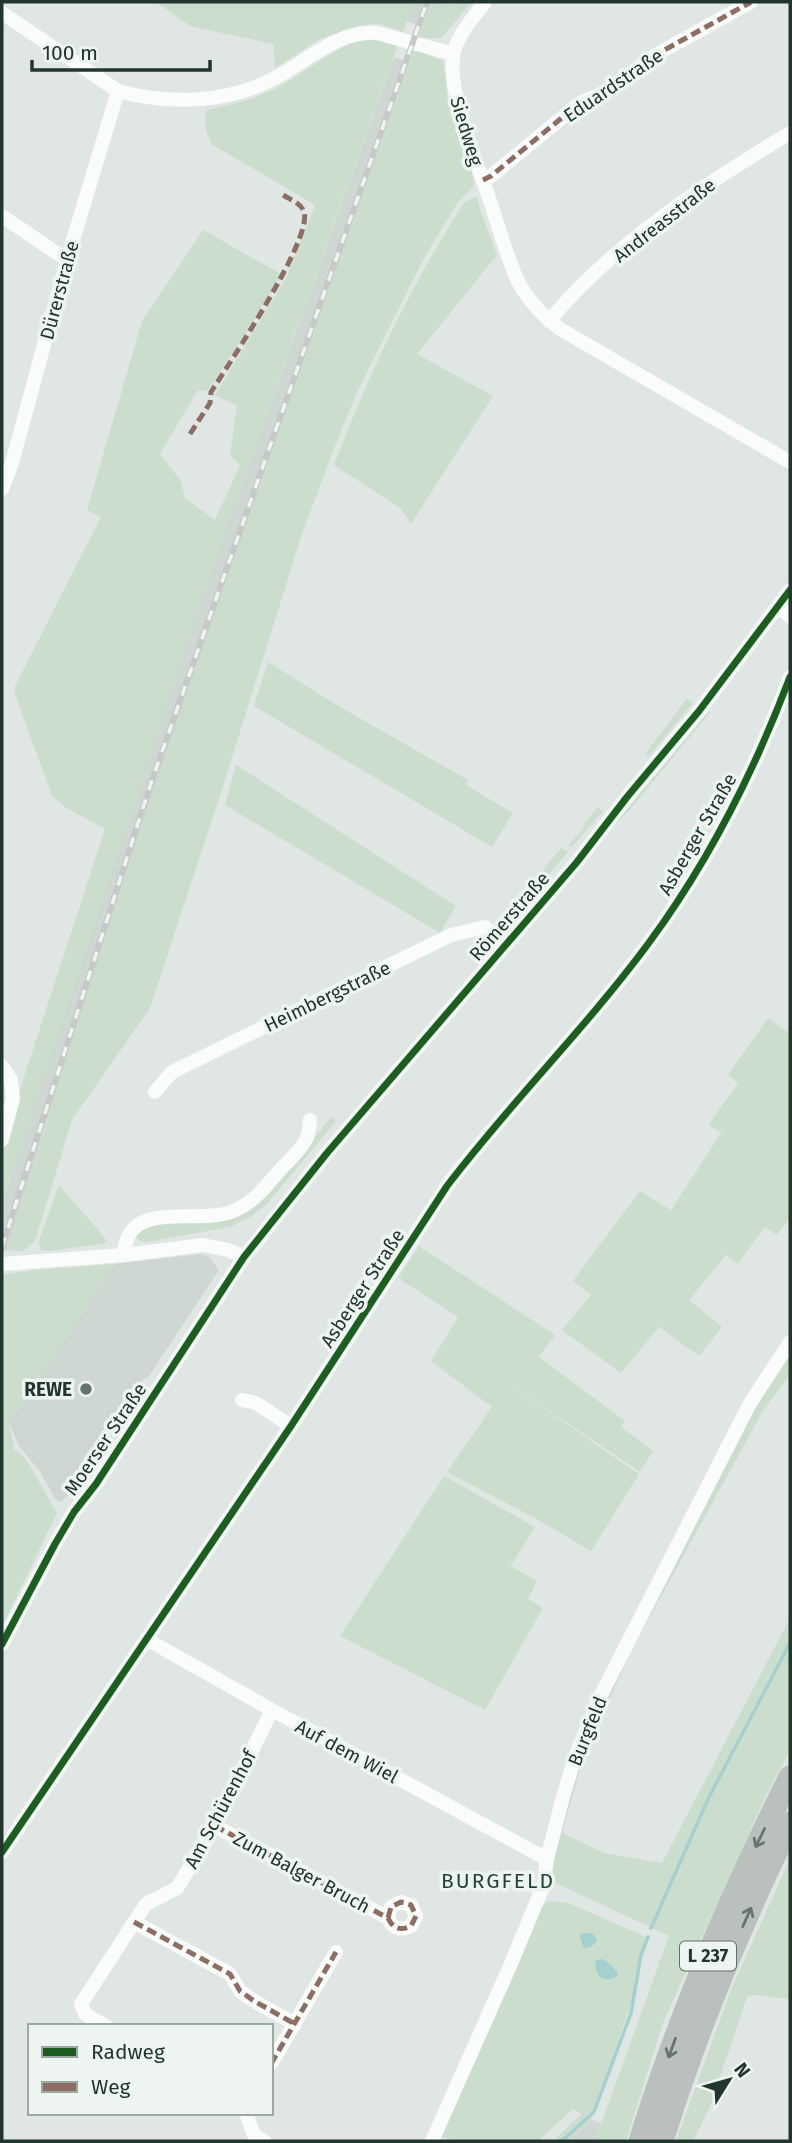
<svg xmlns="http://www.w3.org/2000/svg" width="792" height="2143" font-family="'Fira Sans',sans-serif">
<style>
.built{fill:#cfd7d2}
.green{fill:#cbdece}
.water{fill:#a4d0d0}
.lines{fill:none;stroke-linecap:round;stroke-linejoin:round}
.stream{stroke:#a4d0d0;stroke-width:3.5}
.highway-casing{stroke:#bbc3bf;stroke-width:23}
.minor{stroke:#fafbfb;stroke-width:14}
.highway{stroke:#bac0be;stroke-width:21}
.rail-casing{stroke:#c6c9c8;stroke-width:6}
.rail{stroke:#eef5f1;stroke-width:3.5;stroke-dasharray:10;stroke-linecap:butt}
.quiet{stroke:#8d6e63;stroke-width:5;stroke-dasharray:10 5;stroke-linecap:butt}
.cycleway-casing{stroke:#eef5f1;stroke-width:11}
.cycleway{stroke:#1b5e20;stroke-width:7}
.oneway{stroke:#66746f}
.poi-dot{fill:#64746d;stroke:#eef5f1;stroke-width:2.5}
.labels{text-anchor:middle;stroke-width:7;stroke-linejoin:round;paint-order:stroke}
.shield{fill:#eef5f1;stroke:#5e6f68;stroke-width:2}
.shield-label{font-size:18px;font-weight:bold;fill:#21362e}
.street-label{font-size:19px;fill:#21362e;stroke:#eef5f1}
.poi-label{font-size:19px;font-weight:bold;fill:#21362e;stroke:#eef5f1;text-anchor:end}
.neighbourhood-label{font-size:21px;letter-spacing:2px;fill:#204537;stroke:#eef5f1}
</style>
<rect width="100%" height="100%" fill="#e0e6e3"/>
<path class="built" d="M413,2H431L422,27L406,21Z
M394,57L409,62L156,785L40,1143L8,1250L2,1251V1205L141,779L201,598Z
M201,1254L209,1257L219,1270L147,1379L144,1378L70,1494L60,1502L56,1500L39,1470L19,1446L9,1423L114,1264Z
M591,2119L601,2123L595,2141H568Z"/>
<path class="green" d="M156,2H413L403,32L381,24L362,25L347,29L318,40L275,68L273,44L190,26Z
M431,2H446L448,5L453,2H472L441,38H418Z
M363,38L383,39L398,44L201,598L2,1205V1153L24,1077L105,829L65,807L52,796L15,694V686L101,517L87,510L142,321L203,230L281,274L248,330L207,391L198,390L160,454L181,481L185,498L215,520L240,465L230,455L237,406L215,395L286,278L315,205L213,145C206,135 203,123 207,110H205C232,105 257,99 282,85C310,69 332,50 363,38Z
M414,49L443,61L448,98L472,172L474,186L458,202L424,258L358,390L337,441L301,537L219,799L150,1008L72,1120L35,1241L22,1252L8,1250C128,845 273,447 414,49Z
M475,197H477L480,209L497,255L417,354L493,396L411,524L400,508L334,465C368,376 409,288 461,208L465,202Z
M268,662L335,704L468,780L466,785L513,813L492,847L254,706Z
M687,698L693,703L649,756L646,753Z
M709,711L710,712L633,806L607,833Z
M236,765L456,906L440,933L225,805Z
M598,807L603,811L572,847L567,844H570L585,826L583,825Z
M561,848L568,852L548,876L541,872Z
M768,1018L790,1034L789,1218L777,1235L765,1227L738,1264L726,1255L689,1300L722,1327L699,1356L659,1327L621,1373L562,1330L591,1295L573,1281L640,1191L671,1210L721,1133L709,1124L738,1083L728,1075Z
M331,1117L336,1121L266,1205L250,1217L230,1227L146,1242L140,1241L135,1237L141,1226L222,1218L311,1142Z
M58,1187H61C75,1205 93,1222 107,1241L103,1244L48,1251L41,1250L39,1241Z
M419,1246L555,1335L539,1357L625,1421L621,1427L653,1451L640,1472L509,1384L639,1474L591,1551L535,1518L447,1472L492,1407L431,1361L458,1317L398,1278Z
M114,1264L9,1423L14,1449L26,1459L57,1513L2,1627V1275L33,1270Z
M790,1348V1374L763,1411L631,1651L583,1759L562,1833L604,1853L662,1863L790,1618V1750L764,1800L663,2023L626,2141H595L669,1936L549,1880L567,1797L595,1717L755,1403Z
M444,1476L535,1527L511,1566L537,1581L528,1599L543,1608L485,1710L340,1636Z
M790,1859V1999L754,1995L747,1997L709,2109L693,2141H676L732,1987Z
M549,1901L569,1903L648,1938L640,1962L639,1981L591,2119L568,2141H553L582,2114L573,2109L538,2141H456L439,2136L541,1907Z"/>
<path class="water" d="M581,1933C589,1932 595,1933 597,1941C593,1946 589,1949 583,1947L580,1936Z
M599,1959C607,1959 613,1967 618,1973L617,1976C604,1985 595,1976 595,1962Z"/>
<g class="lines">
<path class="stream" d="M651,1928L709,1797L790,1643
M562,2141L594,2112L631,2013L641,1955L648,1937"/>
<g class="highway-casing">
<path id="highway" d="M640,2141C679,2016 731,1894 790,1777
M662,2141C696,2032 740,1926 790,1823"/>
</g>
<path class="minor" d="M485,2C474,17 455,37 453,57C449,99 476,160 490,201C499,227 506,256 518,281C528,301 543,316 560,329L790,462
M2,13L118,91C169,105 228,103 275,78C307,61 339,30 377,33L453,54
M483,180L491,176L580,103L603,93L659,53L751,2
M2,216L67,260
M549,321C613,244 705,184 790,133
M2,489L12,463L67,260L118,91
M779,606L790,617
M2,1066L11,1080L13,1099L2,1140
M155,1092L172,1072L451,935L485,927L506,944
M124,1255C126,1198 194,1225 231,1212C253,1204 265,1187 280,1170C288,1161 299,1152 305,1141C309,1136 309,1127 310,1120
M2,1264L124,1255L203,1245L228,1250L244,1257
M242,1400L256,1403L291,1426
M148,1640L272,1710L547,1859
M2,1644L55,1544L74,1512L96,1484L244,1257L327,1153L577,862L627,797L699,711L790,590
M215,1826L388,1918C393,1929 401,1931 411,1926L416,1916L411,1905L401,1902L391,1907L388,1918
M2,1852L291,1426L447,1186C510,1103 585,1029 648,944C708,863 754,772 790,677
M134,1922L230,1974L240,1991L254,2001L295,2024
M106,2026L85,2014L81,2004L146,1904L177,1888L215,1826L272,1710
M271,2064L336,1952
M246,2113L254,2135L264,2141
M432,2141L510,1966L544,1884L547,1859L563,1797L575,1757L601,1695L749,1405L790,1342"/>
<use href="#highway" class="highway"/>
<g class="rail-casing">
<path id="rail" d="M2,1247L151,783L427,2"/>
</g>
<use href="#rail" class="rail"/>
<path class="quiet" d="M483,180L491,176L580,103L603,93L659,53L751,2
M190,434L210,403L211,392C228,365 313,239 304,212C301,203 291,200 283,195
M215,1826L388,1918C393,1929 401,1931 411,1926L416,1916L411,1905L401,1902L391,1907L388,1918
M134,1922L230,1974L240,1991L254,2001L295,2024
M271,2064L336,1952"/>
<g class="cycleway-casing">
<path id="cycleway" d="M2,1644L55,1544L74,1512L96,1484L244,1257L327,1153L577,862L627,797L699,711L790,590
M2,1852L291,1426L447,1186C510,1103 585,1029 648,944C708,863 754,772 790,677"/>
</g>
<use href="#cycleway" class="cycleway"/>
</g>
<defs><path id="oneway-shaft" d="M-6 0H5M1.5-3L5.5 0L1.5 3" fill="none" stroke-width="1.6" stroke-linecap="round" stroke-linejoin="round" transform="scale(1.75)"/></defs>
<g class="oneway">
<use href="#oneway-shaft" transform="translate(760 1838) rotate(116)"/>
<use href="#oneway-shaft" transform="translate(747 1917) rotate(-66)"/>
<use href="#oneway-shaft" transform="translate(672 2048) rotate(110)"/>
</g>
<circle class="poi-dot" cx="86" cy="1389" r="7"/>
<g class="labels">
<rect class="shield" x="680" y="1941.5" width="56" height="29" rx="5"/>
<g class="shield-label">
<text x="708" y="1962">L 237</text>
</g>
<g class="street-label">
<text transform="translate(613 85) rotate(-34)" y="7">Eduardstraße</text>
<text transform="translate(467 131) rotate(73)" y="7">Siedweg</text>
<text transform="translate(664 220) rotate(-38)" y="7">Andreasstraße</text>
<text transform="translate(59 290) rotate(-75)" y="7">Dürerstraße</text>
<text transform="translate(697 834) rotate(-60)" y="7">Asberger Straße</text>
<text transform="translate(509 916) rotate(-49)" y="7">Römerstraße</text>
<text transform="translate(327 996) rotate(-26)" y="7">Heimbergstraße</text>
<text transform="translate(362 1288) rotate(-57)" y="7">Asberger Straße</text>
<text transform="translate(105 1439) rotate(-56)" y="7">Moerser Straße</text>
<text transform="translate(587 1731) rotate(-68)" y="7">Burgfeld</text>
<text transform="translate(347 1751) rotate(28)" y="7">Auf dem Wiel</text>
<text transform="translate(220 1809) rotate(-62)" y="7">Am Schürenhof</text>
<text transform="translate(302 1872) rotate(28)" y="7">Zum Balger Bruch</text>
</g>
<g class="poi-label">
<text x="72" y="1396">REWE</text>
</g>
<g class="neighbourhood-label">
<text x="498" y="1888">BURGFELD</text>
</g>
</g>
<rect width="792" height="2143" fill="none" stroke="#21362e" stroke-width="7"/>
<rect x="28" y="2024" width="245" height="91" fill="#eef5f1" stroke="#9ca9a3" stroke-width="2"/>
<rect x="42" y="2047" width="35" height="10" fill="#1b5e20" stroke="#9ca9a3" stroke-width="2"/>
<text x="91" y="2059" font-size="21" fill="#21362e">Radweg</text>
<rect x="42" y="2082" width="35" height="10" fill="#8d6e63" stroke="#9ca9a3" stroke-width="2"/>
<text x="91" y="2094" font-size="21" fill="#21362e">Weg</text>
<g transform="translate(729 2080) rotate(53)" stroke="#eef5f1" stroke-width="5" paint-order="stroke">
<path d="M0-5L12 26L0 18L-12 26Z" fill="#21362e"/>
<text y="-10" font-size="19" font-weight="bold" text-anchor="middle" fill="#21362e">N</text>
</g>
<path d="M32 60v10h178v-10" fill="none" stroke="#21362e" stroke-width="3.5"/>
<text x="42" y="60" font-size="21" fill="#21362e" stroke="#eef5f1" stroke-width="5" paint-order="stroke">100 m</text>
</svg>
